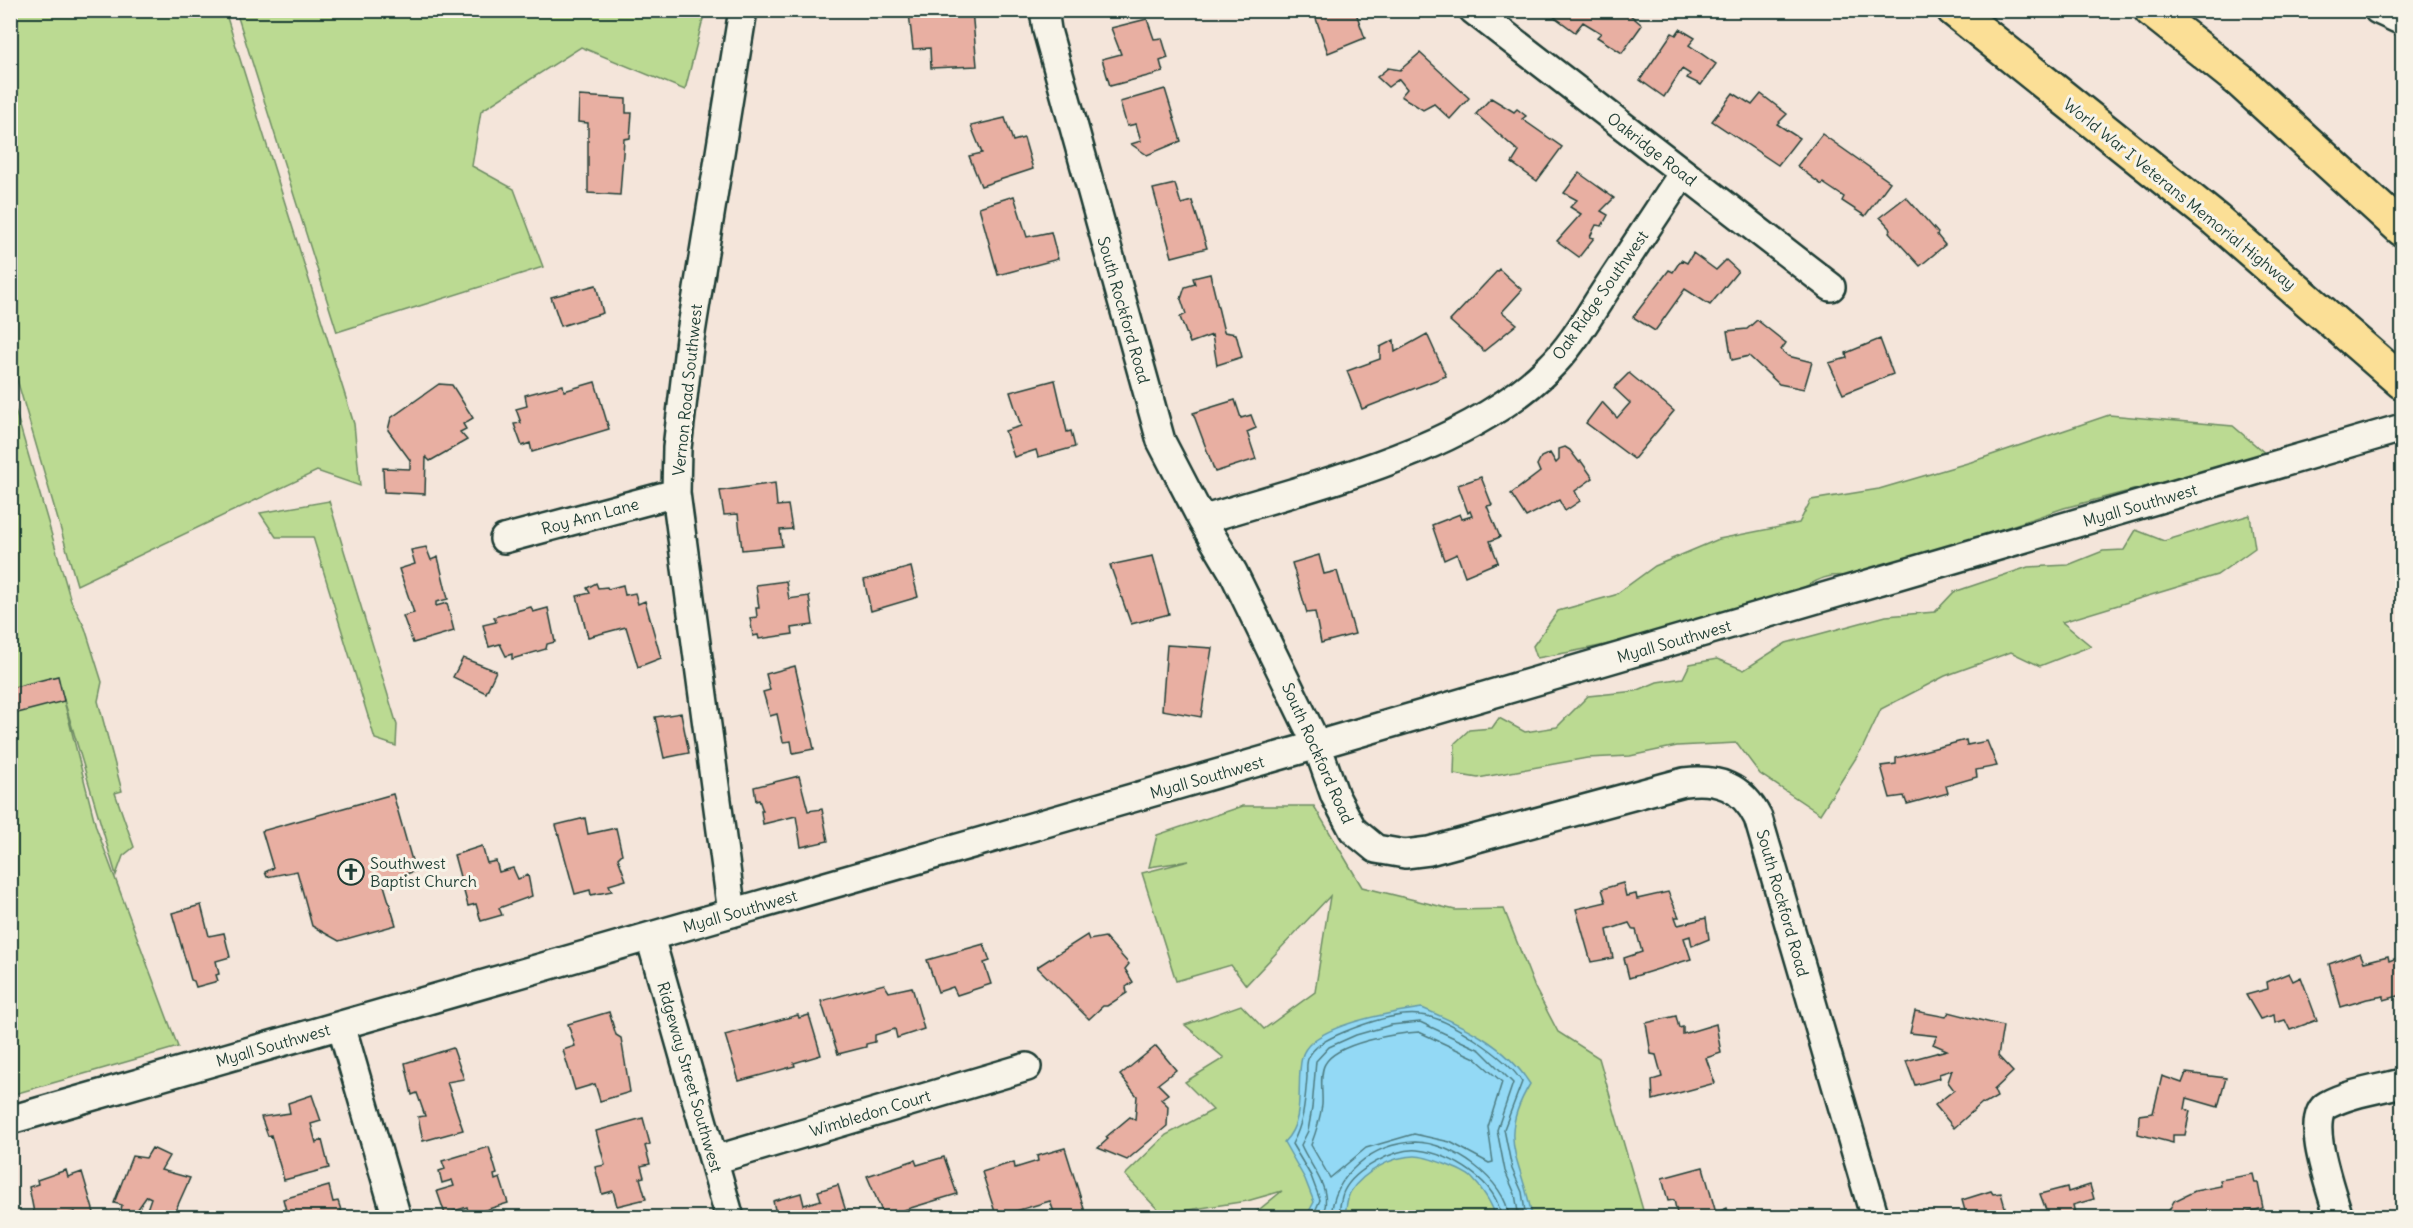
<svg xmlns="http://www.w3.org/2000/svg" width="2413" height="1228" font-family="Delius,sans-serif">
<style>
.green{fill:#bbda92;stroke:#6d8c63;stroke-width:1.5}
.water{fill:#93d9f5;stroke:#659ba8;stroke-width:1.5}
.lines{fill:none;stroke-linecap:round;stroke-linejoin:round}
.shore{stroke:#4d7b81;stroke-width:1.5}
.building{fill:#e8afa2;stroke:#1f3d34;stroke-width:1.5}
.minor-casing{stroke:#1f3d34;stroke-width:32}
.highway-casing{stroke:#1f3d34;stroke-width:38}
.minor{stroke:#f7f3e8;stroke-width:27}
.highway{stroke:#fbdf96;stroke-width:33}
.labels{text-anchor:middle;stroke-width:6;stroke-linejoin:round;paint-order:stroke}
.street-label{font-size:16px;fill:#1f3d34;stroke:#f7f3e8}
.poi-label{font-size:16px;fill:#1f3d34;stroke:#f7f3e8;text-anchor:start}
</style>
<rect width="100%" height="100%" fill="#f4e5da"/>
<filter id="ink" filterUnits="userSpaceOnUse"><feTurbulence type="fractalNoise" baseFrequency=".0167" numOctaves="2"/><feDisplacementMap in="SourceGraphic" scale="12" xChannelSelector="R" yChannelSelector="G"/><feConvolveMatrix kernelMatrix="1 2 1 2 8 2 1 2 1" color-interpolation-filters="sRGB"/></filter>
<g filter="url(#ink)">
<path class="green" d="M11,10L225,11L354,424L360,486L317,471L77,585L11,359Z
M236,11V10L705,11L685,90L581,47L481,111L472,166L514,189L543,267L337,332Z
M10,392L71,601L85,628L102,682L98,701L122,791L115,793L134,847L123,856L116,875L62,693L96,827L178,1047L11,1095Z
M2109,415L2233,426L2267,455L2064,508L1943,549L1846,576C1820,572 1806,590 1783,597C1702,623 1620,644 1537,658L1533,646L1558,611L1615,595L1655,566L1719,539L1799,523L1811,500L1879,489L1971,462Z
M329,501L397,725L396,746L375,739L313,537H276L260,513Z
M2250,515L2255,548L2217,575L2062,622L2091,646L2040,666L2011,652L1945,676L1881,709L1863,747L1820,814L1760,774L1737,743L1677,746L1630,756L1587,758L1478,778L1454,774L1455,743L1469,730L1492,728L1499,718L1525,732L1557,727L1588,696L1636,691L1657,682L1683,678L1690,664L1717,659L1744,670L1786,643L1886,616L1935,612L1954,592L2028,567L2068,565L2103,551L2124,550L2136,530L2164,541Z
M1243,806H1314L1362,887L1455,910L1504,909L1535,988L1558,1032L1599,1058L1645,1217H1250L1282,1191L1247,1201L1162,1214L1125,1175L1166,1135L1213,1110L1185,1082L1224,1058L1185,1025L1241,1005L1264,1029L1315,992L1330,896L1246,985L1231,965L1176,981L1142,873L1189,861L1149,867L1157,835Z"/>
<path class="water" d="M1422,1008C1464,1026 1505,1044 1530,1084C1495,1142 1523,1160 1532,1217H1496C1492,1204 1482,1188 1472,1178C1464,1170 1426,1156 1415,1156C1392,1156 1364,1172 1351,1191C1346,1198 1347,1209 1344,1217H1306L1314,1202L1305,1179L1284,1142C1307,1119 1295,1085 1302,1057C1310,1025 1394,1012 1422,1008Z"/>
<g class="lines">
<path class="shore" d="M1419,1032L1475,1058L1502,1082L1488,1127L1493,1162L1489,1163L1450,1142L1414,1134L1366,1148L1330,1178L1311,1145C1316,1132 1320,1119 1322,1105C1323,1094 1319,1074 1325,1064C1336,1043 1397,1033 1419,1032Z
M1312,1218L1320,1200L1311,1176L1292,1144C1304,1123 1305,1101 1307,1077C1307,1072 1306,1064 1308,1059C1313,1045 1332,1037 1344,1032C1366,1023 1396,1012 1420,1015C1449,1017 1507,1058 1522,1082L1504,1129L1512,1169L1522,1192L1526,1218
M1321,1218C1336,1191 1311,1169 1301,1145L1308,1131L1312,1108L1316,1061L1329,1047L1356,1035L1391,1025L1420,1022L1480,1050L1513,1083L1497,1130L1505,1171L1515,1194L1519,1218
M1331,1218C1333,1175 1373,1143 1415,1142C1451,1142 1507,1180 1509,1218
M1339,1218C1339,1210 1341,1197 1344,1191C1354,1170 1395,1148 1417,1150C1451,1154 1498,1181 1501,1218"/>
</g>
<path class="building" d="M942,10H972L977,66L931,68L930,48L913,49L909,13Z
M1313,10L1356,13L1365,38L1328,53Z
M1556,10H1630L1628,13L1642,25L1622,53L1597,37L1601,33L1583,22L1575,32L1552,15Z
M1147,19L1154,39L1162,38L1168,58L1160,61L1163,72L1110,86L1102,59L1121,54L1111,28Z
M1680,29L1695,38L1689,45L1716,64L1701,85L1687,78L1690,74L1682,69L1664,97L1640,80L1672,33L1676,35Z
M1420,53L1469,98L1450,119L1434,104L1423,110L1401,96L1407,89L1399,79L1388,87L1377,77L1388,68L1400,70Z
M1165,89L1181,141L1147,155L1131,144L1141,141L1136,124L1127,126L1120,102Z
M1733,93L1752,105L1761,94L1787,114L1777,124L1799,138L1778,165L1712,121Z
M579,96L626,99V113H632L630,138L624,139L620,195L588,193V123L578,122Z
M1491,98L1514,112L1517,109L1526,116L1522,119L1562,147L1537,181L1512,163L1519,152L1476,114Z
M1005,118L1013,141L1024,138L1033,169L981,186L969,156L982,153L971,126Z
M1822,134L1890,182L1865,216L1842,201L1844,197L1823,183L1822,185L1797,166Z
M1579,173L1614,198L1601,211L1608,215L1602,226L1596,225L1590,237L1594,238L1579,257L1557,241L1581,214L1570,207L1577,200L1564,193Z
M1175,184L1181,204L1192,201L1207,248L1172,257L1153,189Z
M1014,196L1027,237L1051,232L1058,259L998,275L979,207Z
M1906,197L1938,233L1937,235L1945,245L1920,266L1889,232L1891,229L1880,217Z
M1693,253L1716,270L1726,260L1738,271L1710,305L1685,289L1655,331L1633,317L1669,270L1673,272L1681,260L1687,263Z
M1499,269L1522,290L1502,312L1517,324L1484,351L1450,321Z
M1210,274L1224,332L1236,334L1242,357L1217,365L1212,335L1190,343L1180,317L1186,314L1181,299L1185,287L1195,284L1193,278Z
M596,285L603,313L561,326L551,297Z
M1757,320L1786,343L1781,350L1788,356L1812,362L1804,389L1779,384L1749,356L1732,360L1727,331L1747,329Z
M1427,334L1446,376L1362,409L1347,371L1380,359V347L1394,340L1395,352Z
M1880,339L1893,374L1843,394L1829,363L1847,358L1846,353Z
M1629,373L1674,411L1634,459L1586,423L1602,402L1617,418L1630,403L1614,388Z
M1055,380L1067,432L1071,431L1075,447L1038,457L1036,450L1014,457L1005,431L1021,426L1010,392Z
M595,382L609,429L532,452L530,443L522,446L514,424L521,423L516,409L527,406L525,395L563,385L564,391Z
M439,384L452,385L473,418L463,424L466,429L460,432L467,440L430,461L426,457L425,494L384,492L383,468L410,469V460L388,430L391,418Z
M1235,400L1241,418L1251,415L1256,428L1247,432L1256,459L1215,472L1193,413Z
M1565,447L1570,450L1579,462L1581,461L1593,478L1575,491L1580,501L1565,511L1559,500L1526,517L1511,494L1540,472L1537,465L1541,457L1550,453L1556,463L1559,460V449Z
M1481,477L1492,505L1487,506L1500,537L1490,541L1498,562L1465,576L1457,554L1444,560L1432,525L1460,514L1462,519L1472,516L1470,511L1468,513L1458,485Z
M775,483L777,506L788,505L792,529L780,530L782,546L742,550L738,514L724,515L720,491Z
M426,547L431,560L438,557L448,599L436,602V606L447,603L454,631L413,643L403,616L414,613L399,569L415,564L411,550Z
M1319,555L1324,574L1337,571L1355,634L1321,643L1315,612L1307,613L1292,563Z
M1153,556L1169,614L1131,624L1110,565Z
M911,567L918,597L871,611L864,580Z
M786,581L789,599L809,596L813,625L792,628L793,634L759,639L758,635L753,636L750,618L757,617L756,608H759L756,585Z
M596,583L598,588L607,587L608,589L623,585L625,595L635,593L638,604L645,601L661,658L638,667L626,627L588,637L577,596L590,593L587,588Z
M531,607L533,612L548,608L555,642L547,644L546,649L512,659V654L506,656L500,644L489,647L483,625L496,622L494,617Z
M1167,645L1212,648L1201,717L1162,710Z
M463,658L496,671L486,693L453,677Z
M795,666L814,749L793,753L791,741L783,742L777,714L770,716L763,692L770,690L766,674Z
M58,676L64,701L10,715V688Z
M681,713L689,753L664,758L655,717Z
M1966,740L1967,745L1987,741L1997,766L1976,770L1977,777L1946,786L1948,793L1907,804L1904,796L1890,798L1881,766L1896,764V758Z
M799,776L808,811L822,809L828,841L801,847L796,816L763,824L761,811H763L759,800L756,801L754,787Z
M393,794L415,871L383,882L396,925L339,941L312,926L297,871L267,877L265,872L273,868L262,831Z
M585,818L588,834L616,828L622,854L618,858L626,880L609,885L612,891L591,895L590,890L575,894L556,825Z
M482,846L487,863L496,861L499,872L513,868L518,879L528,875L532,896L499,908L502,915L481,921L476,904L468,906L454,855Z
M1623,883L1626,896L1636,894L1637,899L1668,892L1679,917H1675L1678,925L1706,918L1709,939L1692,946L1690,936L1684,938L1691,959L1629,978L1624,958L1642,952L1636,930H1633L1629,923L1607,930L1613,958L1591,962L1576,909L1606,902L1602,889Z
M201,905L209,936L224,933L230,957L216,961L219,974L216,975L218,981L196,987L194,981L191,980L172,913Z
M1087,935L1089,940L1105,937L1129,964L1125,969L1133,982L1126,987L1127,993L1107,1006H1103L1089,1019L1037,967Z
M984,944L990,961L984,963L991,984L957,995L953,987L938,992L927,960Z
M2360,953L2364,962L2388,956L2389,961L2402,956V995L2384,1000V996L2367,999L2341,1007L2329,964Z
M2289,973L2293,981L2301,977L2317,1020L2290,1030L2285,1020L2275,1023L2274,1015L2260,1019L2246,995L2268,989L2267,982Z
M884,984L889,992L912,987L924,1029L897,1038L895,1029L875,1035V1042L866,1044V1047L838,1054L821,1001Z
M1915,1011L1946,1017L1949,1012L2003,1026L1998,1056L2013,1072L1994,1090L1997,1097L1985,1104L1982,1103L1954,1128L1935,1105L1954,1090L1948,1082L1952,1070L1939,1074L1940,1078L1915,1085L1906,1061L1947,1050L1933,1044L1937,1036L1910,1033Z
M609,1012L616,1035L621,1038L630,1092L600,1101L595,1084L575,1090L563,1050L575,1046L568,1024Z
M798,1015L799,1018L809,1015L821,1055L794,1063L795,1066L739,1081L725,1035Z
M1676,1016L1679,1028L1683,1027V1034L1716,1024L1721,1053L1706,1058L1715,1083L1653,1100L1652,1080L1662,1077L1656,1055L1651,1054L1646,1023Z
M1156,1046L1176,1070L1158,1084L1168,1094L1161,1099L1168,1106L1167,1126L1127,1160L1098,1148L1108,1139L1106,1137L1130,1117L1135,1120L1137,1096L1120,1075Z
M453,1048L464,1079L447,1082L463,1130L423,1141L418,1117L425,1116L417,1093L412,1095L405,1063Z
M2186,1073L2226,1078L2218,1107L2187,1098L2185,1109L2190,1111L2185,1135H2173V1143L2138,1134L2139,1115L2153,1113L2162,1076L2182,1083Z
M312,1095L321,1121L311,1124L316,1143L322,1140L329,1168L284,1180L271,1135L268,1136L261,1117L290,1113L288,1103Z
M643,1118L650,1144L645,1146L650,1164L641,1166L644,1177L640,1178L646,1199L617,1206L613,1191L602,1194L595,1167L605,1165L596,1131Z
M489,1147L497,1174L494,1175L495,1180L500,1178L508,1203L469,1215L467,1207L445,1214L437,1191L454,1186L452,1180L442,1183L439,1171L445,1169L442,1161Z
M152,1148L169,1156L161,1170L190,1178L172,1218H144L151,1198L147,1196L133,1216L121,1210L122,1205L114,1203L132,1156L146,1158Z
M1065,1148L1085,1212L1056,1218L1050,1201L1002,1215L1004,1218H993L996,1215L982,1172L1014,1162L1015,1168L1038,1161L1037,1156Z
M944,1157L957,1194L884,1216L867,1176L915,1160L917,1165Z
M1703,1167L1716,1213L1727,1208L1730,1218H1678L1674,1200L1668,1201L1662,1178Z
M66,1170L68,1177L82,1172L95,1216L77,1218L75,1212L67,1214L68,1218H35L29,1187L38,1184L37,1180Z
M2253,1174L2255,1183H2258L2263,1208L2241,1214L2242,1218H2165L2174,1201L2195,1191L2221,1186L2220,1180Z
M838,1185L848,1218H777L773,1201L801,1193L804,1205L821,1200L818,1191Z
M2090,1185L2094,1199L2073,1205L2076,1218H2049L2040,1194L2067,1187L2068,1192Z
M329,1186L333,1202L338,1201L342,1213L349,1211L351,1218H288L283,1199Z
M1991,1191L1993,1194L2001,1193L2008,1218H1967L1962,1200Z"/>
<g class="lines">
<g class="minor-casing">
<path id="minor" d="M1044,10L1047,30L1161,441L1202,520L1233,572L1317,745L1335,796L1353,830L1376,849L1405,854L1429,851L1684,782C1718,778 1742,786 1758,818L1875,1218
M1473,10L1831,287
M2378,10L2402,21
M1202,520C1313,485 1464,452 1549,368C1572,346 1588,317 1605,291C1631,251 1657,212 1683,173
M504,539L676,493
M732,913L676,493L677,448L690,339L743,10
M650,937L730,1218
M341,1025L397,1218
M10,1120L1317,745L2402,428
M714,1160L1027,1067
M2339,1218C2333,1195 2303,1118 2327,1105C2349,1093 2379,1089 2402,1083"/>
</g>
<g class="highway-casing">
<path id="highway" d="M1954,10L2216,220L2402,382
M2151,10L2239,80L2402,229"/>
</g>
<use href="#minor" class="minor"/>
<use href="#highway" class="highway"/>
</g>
</g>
<defs>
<g id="church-ring" transform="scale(1.35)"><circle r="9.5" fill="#f7f3e8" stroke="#1f3d34" stroke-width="1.5"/><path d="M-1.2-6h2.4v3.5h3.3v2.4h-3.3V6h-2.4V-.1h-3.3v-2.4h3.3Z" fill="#1f3d34"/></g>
</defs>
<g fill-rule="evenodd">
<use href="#church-ring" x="351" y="872"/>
</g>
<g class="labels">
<g class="street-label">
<text transform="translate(1652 149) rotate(38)" y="6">Oakridge Road</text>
<text transform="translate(2180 194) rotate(39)" y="6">World War I Veterans Memorial Highway</text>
<text transform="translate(1600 295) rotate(-55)" y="6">Oak Ridge Southwest</text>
<text transform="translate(1124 310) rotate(74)" y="6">South Rockford Road</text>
<text transform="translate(687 390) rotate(-84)" y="6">Vernon Road Southwest</text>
<text transform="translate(2140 505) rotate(-16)" y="6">Myall Southwest</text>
<text transform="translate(590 516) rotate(-15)" y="6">Roy Ann Lane</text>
<text transform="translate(1674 641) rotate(-16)" y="6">Myall Southwest</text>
<text transform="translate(1318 753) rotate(66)" y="6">South Rockford Road</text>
<text transform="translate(1207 777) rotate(-16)" y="6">Myall Southwest</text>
<text transform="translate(1783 903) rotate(74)" y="6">South Rockford Road</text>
<text transform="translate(740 911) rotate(-16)" y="6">Myall Southwest</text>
<text transform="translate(273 1045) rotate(-16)" y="6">Myall Southwest</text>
<text transform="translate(690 1077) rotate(74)" y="6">Ridgeway Street Southwest</text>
<text transform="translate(870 1113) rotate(-17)" y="6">Wimbledon Court</text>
</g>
<g class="poi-label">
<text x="370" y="869">Southwest<tspan x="370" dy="18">Baptist Church</tspan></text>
</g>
</g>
<rect width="2413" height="1228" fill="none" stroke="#f7f3e8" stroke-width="36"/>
<rect x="18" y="18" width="2377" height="1192" fill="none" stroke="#1f3d34" stroke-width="2" filter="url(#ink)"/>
</svg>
